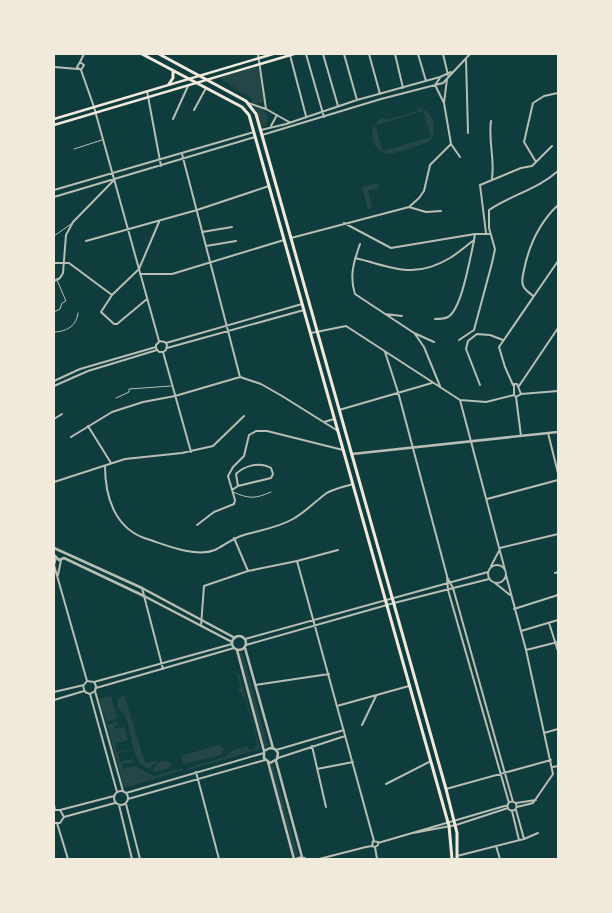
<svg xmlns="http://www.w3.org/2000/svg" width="612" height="913" font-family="'Varela Round',sans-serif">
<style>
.green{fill:#244646;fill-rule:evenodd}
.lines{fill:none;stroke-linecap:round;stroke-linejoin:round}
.service{stroke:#b8beb3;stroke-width:1}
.minor{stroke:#b8beb3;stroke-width:2}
.tertiary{stroke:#b8beb3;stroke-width:2.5}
.secondary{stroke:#f1e9da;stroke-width:2.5}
.primary{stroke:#f1e9da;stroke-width:3}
</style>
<rect width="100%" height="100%" fill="#0f3d3e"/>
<path class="green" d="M255,67L259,70L263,101L262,103L258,102V105L266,112L268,121L265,126H262L251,98L234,89V87L219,78Z
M418,108C434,110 439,131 429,142L392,154C370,155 365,126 384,117L385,120L418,111ZM423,111L431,137L383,151L375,125Z
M378,183L380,188L368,191L372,208L368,209L362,187Z
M242,652L268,746L265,747L239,653Z
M237,674H239L260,749L188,770V768L225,757L231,751L247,746L250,750L256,749L255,746L257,745L255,735L252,736L255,734L244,696L242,697L241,692L236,690L241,688Z
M111,696L117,718L106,722L99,699Z
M123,696L125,697L145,763L159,760L149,768C131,768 132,727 124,714C123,712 119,711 118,708L117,700Z
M117,722L118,725L114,726L115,729L124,727L128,740L115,744L117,752L130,749L131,752L129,750L118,754L120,762L133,759L134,762L122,764L123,769L136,766L153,776L180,769L183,770L124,788L107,725Z
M219,745L224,749L221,755L183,764L181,758L184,755Z
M163,761L171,763L172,767L155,772L153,769L157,763Z
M273,765L298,855H295L270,766Z"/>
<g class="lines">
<path class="service" d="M74,149L102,140
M54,236L71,224
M54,312L60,309L62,303L66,301L57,280
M54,332C66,332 77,326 78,313
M116,398L129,392V389L171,386
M233,492C249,499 255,499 271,492"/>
<path class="minor" d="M258,54L266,109
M306,54L324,117
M323,54L338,106
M344,54L357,100
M369,54L380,94
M395,54L403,88
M418,54L426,81
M443,54L448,75
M290,55L306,116
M466,59L468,133
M80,62L84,54
M54,67L78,69
M81,70L84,65L80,62L77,67L81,70L94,107L159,341
M440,78L435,85L444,103L451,144L460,157
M147,91L161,166
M248,103L266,109L289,122
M444,103L447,79
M194,110L206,88
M173,119L188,86
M491,121C488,140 495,159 492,178
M271,126L277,115
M261,130L286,124L357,100L440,77L451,72
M262,135L381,99L443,83L470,54
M182,154L240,377
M536,162L524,142L533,103L544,96L558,93
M54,190L254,132
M54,197L255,137
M409,207L426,212L441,211
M344,223L391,248L475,234H490
M202,232L232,227
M486,233L480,185L521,168L532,166L552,146
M291,238L409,207L419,198L424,191L430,165L451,144
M86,241L197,210L269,186
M360,244C354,261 349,276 355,294L414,333L434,342
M206,246L236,241
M355,258C393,267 413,280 450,258C458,253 466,246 474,240L475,234
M54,263H69L112,295
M140,274H172L284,240
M54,281L60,278L63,273L66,235L73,222L114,180
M533,296C530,293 524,290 523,285C521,281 523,275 524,270C529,245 539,223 558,205
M147,299L117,324H114L101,312L112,295L139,269L159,222
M385,314L402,316
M435,319C439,319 444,319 448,317C462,309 470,257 474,241
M311,333L346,326L460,400L486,402L514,395
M415,334L424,347L440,386
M477,334L468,341L466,349L480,385
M477,334L490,335L503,340
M459,340L474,330L492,263L495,249L489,228V210C511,195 538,189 558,171
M159,341L165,342L167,345L166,350L163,352
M159,342L156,345V348L159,352H163
M166,343L302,304
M167,348L304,310
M163,352L191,452
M385,352L398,392L447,576L448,590L509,803
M54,381L80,369L156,347
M514,384H517L521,394L516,397L514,395Z
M513,385L505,367L499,347L558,261
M54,386L88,371L157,350
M519,386L558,328
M521,394L558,391
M516,397L521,436
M460,400L505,570
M339,410L432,383
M54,419L62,414
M324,422L334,419
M88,426L111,463
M548,433L558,473
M71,437L112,412L143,402L175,396L240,377L261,384L282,396L338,431
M105,466C105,497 115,529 147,539C166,545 195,558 215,550C225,545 233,538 244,535C261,530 277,528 293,519C305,512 314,503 324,495C331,489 344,487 353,484
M54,482L125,459L182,453L213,446L244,416
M232,490L238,486L271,478L273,474L271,468C260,461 244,466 236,474L238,486
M487,499L558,480
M197,525L214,512L234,504L235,500L228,476L233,467L244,456L249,435L256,431H267L343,450
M234,538L248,571
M500,548L558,534
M56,558L54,565L87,681
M297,561L338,550
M488 574a9 9 0 1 1 18 0a9 9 0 1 1-18 0Z
M491,566L499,551
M555,573L558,572
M58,575L61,560
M506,575L526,650L553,774L533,803L517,807
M447,577L453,588L513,802
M495,583L510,595
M142,588L163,669
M514,609L558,595
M549,623L558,651
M201,626L204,586L248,571L297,561L374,841
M521,631L558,620
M245,639L488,572
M246,645L394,603L489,579
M526,650L558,642
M94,682L96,686L95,691L90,694L85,692L83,686L87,681L94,682L232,644
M255,685L329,674
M96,688L234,648
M95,691L123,791
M54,692L84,685
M90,694L117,792
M54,700L84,691
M337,706L409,686
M362,725L376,696
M544,733L558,729
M312,746L326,807
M276,750L344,730
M278,758L345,736
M553,767L558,766
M317,769L353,762
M196,772L219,859
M386,784L431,761
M446,789L551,760
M114 798a7 7 0 1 1 14 0a7 7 0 1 1-14 0Z
M126,793L264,753
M128,799L265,760
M507.5 806a4.5 4.5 0 1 1 9 0a4.5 4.5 0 1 1-9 0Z
M516,803L536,800
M126,804L140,859
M54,805L55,810
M119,805L132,859
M54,810H60L64,817
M60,810L114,796
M516,810L524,839
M512,811L519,840
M64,817L115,803
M54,823H60L64,817
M57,823L68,859
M413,833L456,825L508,808
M378,843L508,805
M496,846L500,859
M375,847L377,859
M457,856L524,839L538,833
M319,859L366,847L372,846L375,847L378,845V842L373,841L372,846"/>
<path class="tertiary" d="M352,454L558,432
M54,548L142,588L235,638
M54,555L59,560L64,558
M64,558L144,596L232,642
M232 643a7 7 0 1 1 14 0a7 7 0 1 1-14 0Z
M245,648L273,748
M237,650L264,751V758L270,763L277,759L278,753L275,749L270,748L264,751
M276,761L302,857
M268,762L294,859
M296,859L302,857L306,859"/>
<path class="secondary" d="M54,119L273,54
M54,125L294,54"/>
<path class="primary" d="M142,54L242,107L249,115L449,826L452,859
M159,54L246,101L256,114L446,789L457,833V859
M169,84L173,78V71"/>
</g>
<rect width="612" height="913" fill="none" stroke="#f1e9da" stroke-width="110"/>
</svg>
